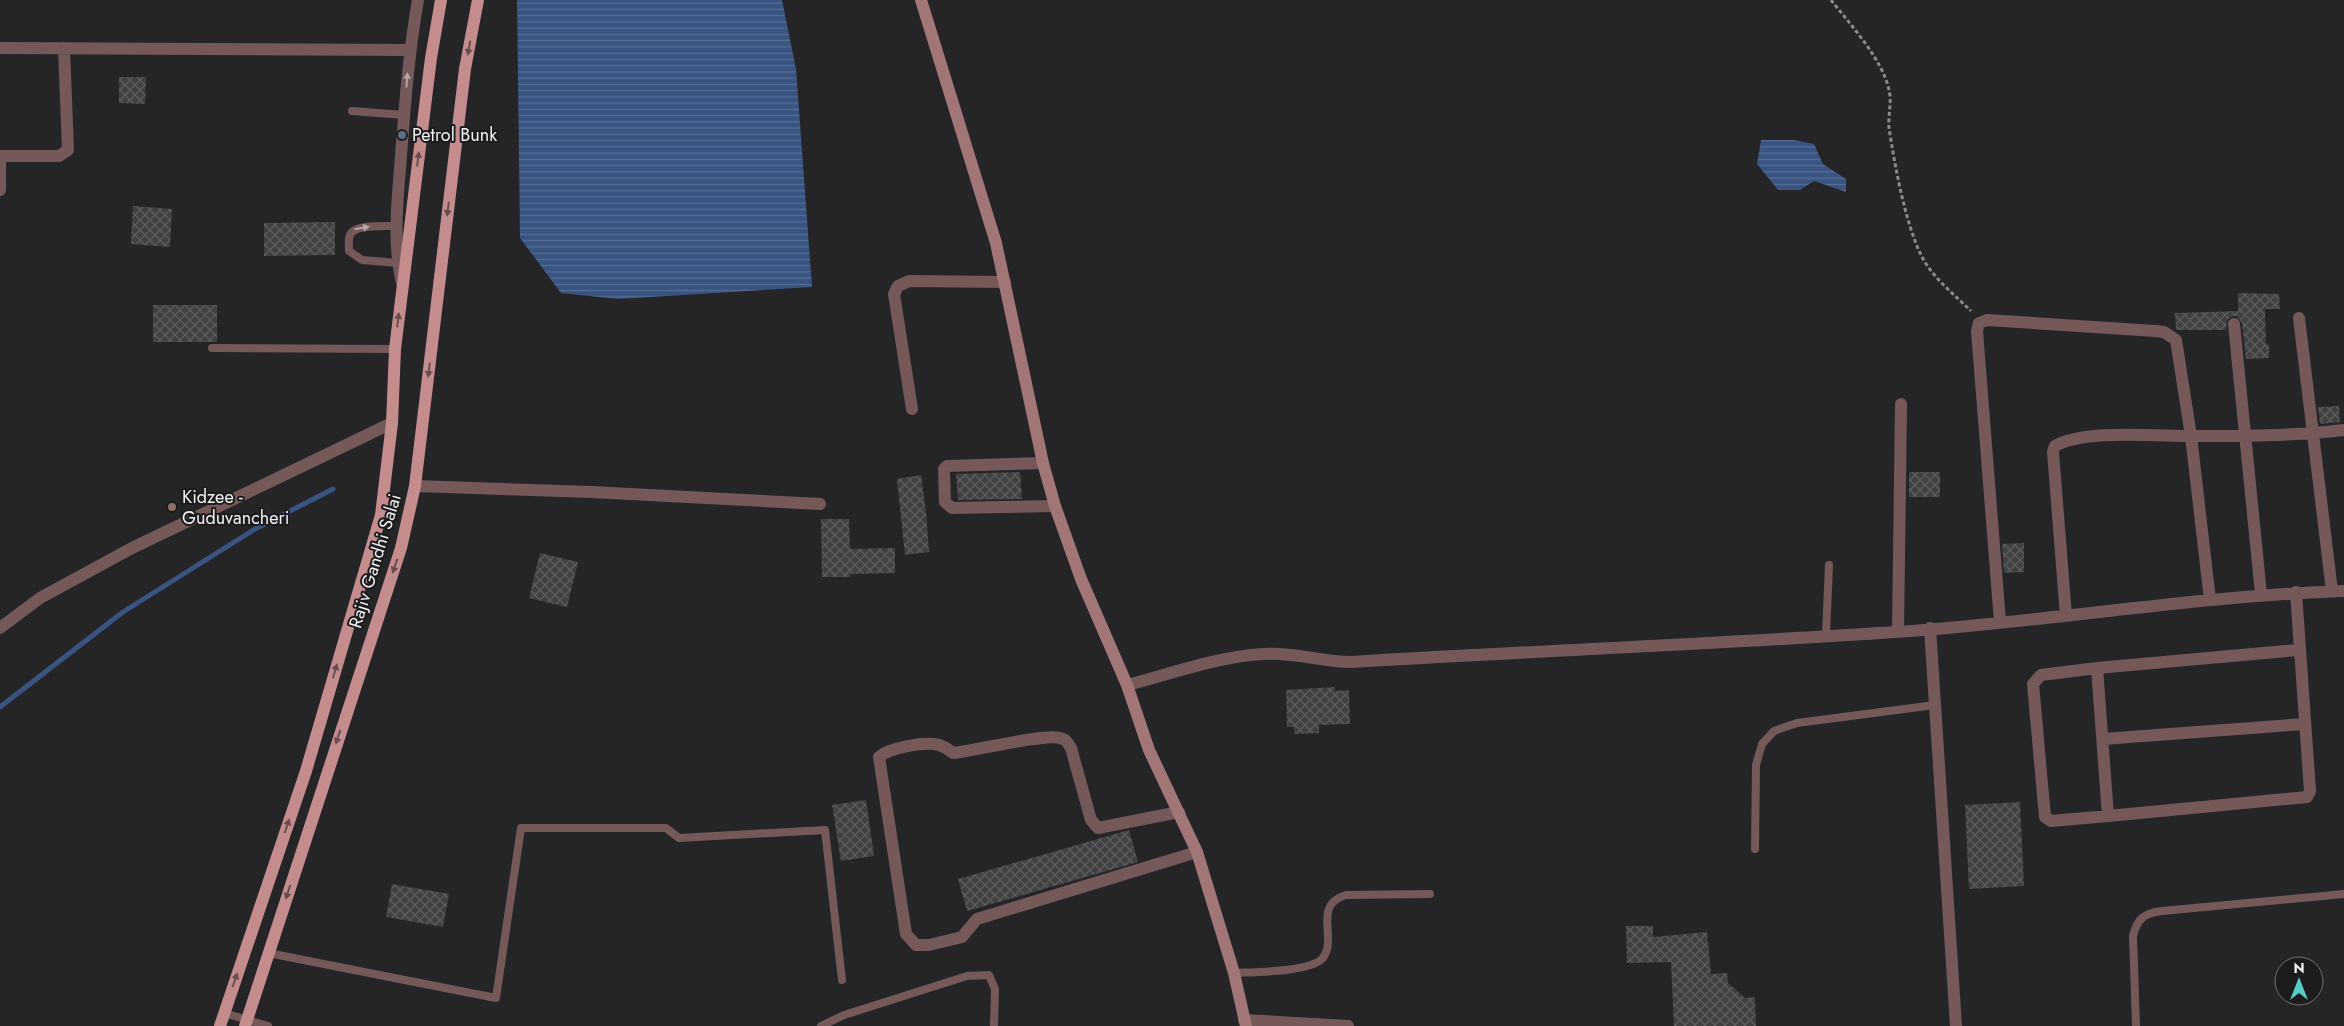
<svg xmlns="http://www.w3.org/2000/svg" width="2344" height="1026" font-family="Jost,sans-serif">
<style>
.water{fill:url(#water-rules)}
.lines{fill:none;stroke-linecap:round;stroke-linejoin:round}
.stream{stroke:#3a5482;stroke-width:5}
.building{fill:url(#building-cross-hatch)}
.path{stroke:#8a898b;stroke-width:3;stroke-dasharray:4 2.5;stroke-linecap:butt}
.lane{stroke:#755959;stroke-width:8}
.street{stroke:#755959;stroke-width:12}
.secondary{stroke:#a27676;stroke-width:12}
.primary{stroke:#c58c8d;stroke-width:12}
.oneway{fill:#684e50}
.oneway2{fill:#b3a4a6}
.service-dot{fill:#5c6f8a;stroke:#1c1b1e;stroke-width:2}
.education-dot{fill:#8d6e63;stroke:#1c1b1e;stroke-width:2}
.labels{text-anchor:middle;stroke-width:4;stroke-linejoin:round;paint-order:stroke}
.poi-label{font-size:18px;fill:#f1f0f2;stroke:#1c1b1e;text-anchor:start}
.street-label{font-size:18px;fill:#f1f0f2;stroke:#1c1b1e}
</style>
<defs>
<pattern id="water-rules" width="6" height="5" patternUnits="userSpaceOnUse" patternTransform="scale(1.25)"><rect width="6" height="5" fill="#3a5482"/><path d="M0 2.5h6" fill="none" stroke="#576d94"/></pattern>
<pattern id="building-cross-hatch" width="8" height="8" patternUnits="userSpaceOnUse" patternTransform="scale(1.25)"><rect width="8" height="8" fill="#414043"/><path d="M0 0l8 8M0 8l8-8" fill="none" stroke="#5d5c5f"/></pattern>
</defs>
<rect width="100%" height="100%" fill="#252427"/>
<path class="water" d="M517,0H782L796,69L812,287L618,299L561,293L520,238Z
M1761,140H1794L1814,144L1823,164L1846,179V192L1814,181L1800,190H1778L1757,164Z"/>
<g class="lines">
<path class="stream" d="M0,707L123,612L255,529L333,489"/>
</g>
<path class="building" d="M119,77H146L145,104L119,103Z
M133,206L172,209L170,247L131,244Z
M335,222V255L264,256V223Z
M2238,293L2279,294L2280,309H2265L2266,345L2269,344V358L2246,359L2242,323L2237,316H2233L2227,320L2226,330H2176L2175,313L2238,311Z
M153,305H217V342H153Z
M2339,406L2340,422L2320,424L2318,407Z
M1020,472L1022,499L958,500L956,474Z
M1909,472H1940V497H1909Z
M921,475L926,512L929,552L905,555L897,479Z
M821,519H849L850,549L895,548V573L850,574L851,577H822Z
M2024,543V572L2004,573L2002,544Z
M540,553L578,562L567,607L529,598Z
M1335,687V691L1349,690L1350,724L1319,725V733L1294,734V727H1287L1286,690Z
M866,800L874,856L841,861L832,805Z
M2020,802L2024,886L1969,889L1965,805Z
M1129,830L1138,862L967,911L958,879Z
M392,884L449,894L443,927L386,917Z
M1626,926H1653V937L1707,932L1711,974L1727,973L1728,983L1735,989L1745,998L1755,997L1756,1026H1674L1671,962L1627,963Z"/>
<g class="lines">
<path class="path" d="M1831,0C1850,24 1883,60 1889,90C1892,102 1888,115 1889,128C1895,166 1905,223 1922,257C1933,278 1955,295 1971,311"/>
<path class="lane" d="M352,111L404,115
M396,226C386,226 354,224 350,235C348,239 349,246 349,251L362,260L398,263
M212,348L395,349
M1826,635L1829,565
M1755,849L1756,765L1762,744L1774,731L1797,723L1935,705
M268,953L496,998L521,828H666L679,838L825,830L842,980
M1234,973C1253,972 1309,972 1322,959C1339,940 1311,905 1346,895L1430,894
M224,1013L268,1026
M821,1026L844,1015L967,976L989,975L995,989L994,1026
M2136,1026L2133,936C2137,919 2144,913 2162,911L2344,894"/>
<path class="street" d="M0,48L409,50
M0,156H59L68,150L64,48
M0,156V190
M402,283C392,240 398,199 401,155C405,103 409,51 418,0
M2299,318L2332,591
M2234,324L2261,594
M912,409L894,294L898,286L909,281L1005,282
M1043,463L947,466L944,469L945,502L952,508L1055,506
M415,486L592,492L820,504
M2296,592L2310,791L2307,797L2108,816L2097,668L2298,650
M2066,616L2053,452L2055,446C2083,429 2157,436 2191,436C2242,436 2293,436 2344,430
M2000,622L1977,331L1979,323L1987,320L2155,331L2164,332L2176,340L2191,436L2210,600
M0,628L40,598L132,548L392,423
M1930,628L1956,1026
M1898,632L1901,404
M2097,668L2041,675L2033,684L2045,817L2051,821L2108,816
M1127,685C1170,674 1220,656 1264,654C1294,652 1322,662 1351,662C1533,651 1715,644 1896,632C2046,622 2194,596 2344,591
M2103,739L2304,724
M1179,812L1098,828L1091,820L1071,748C1068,743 1066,739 1060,738C1045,733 975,751 953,753C949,750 944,746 939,745C925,741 889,748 879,757L906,934L916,945H929L962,937L977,919L1197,852
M1244,1020L1348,1026"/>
<path class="secondary" d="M921,0L996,243L1043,463L1055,506L1081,579L1127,685L1149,750L1197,852L1234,973L1246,1026"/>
<path class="primary" d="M220,1026L306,771L381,515L392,423L395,349L431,58L441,0
M245,1026L401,548L415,486L465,69L478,0"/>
</g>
<defs><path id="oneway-solid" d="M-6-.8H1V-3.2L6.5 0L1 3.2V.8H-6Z" transform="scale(1.25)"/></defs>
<g class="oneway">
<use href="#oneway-solid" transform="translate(469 48) rotate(100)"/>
<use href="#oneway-solid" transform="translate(418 159) rotate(-83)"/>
<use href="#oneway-solid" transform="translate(448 209) rotate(97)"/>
<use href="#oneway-solid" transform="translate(398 320) rotate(-83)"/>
<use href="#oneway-solid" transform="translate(429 370) rotate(97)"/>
<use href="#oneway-solid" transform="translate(395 566) rotate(109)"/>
<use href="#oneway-solid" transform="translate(335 671) rotate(-74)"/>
<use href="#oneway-solid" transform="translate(338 737) rotate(108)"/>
<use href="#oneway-solid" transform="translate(287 826) rotate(-71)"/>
<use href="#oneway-solid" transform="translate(288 892) rotate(108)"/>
<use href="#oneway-solid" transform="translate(235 980) rotate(-71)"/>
</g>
<g class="oneway2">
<use href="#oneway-solid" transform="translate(407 80) rotate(-86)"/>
<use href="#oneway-solid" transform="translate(362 228) rotate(-10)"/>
</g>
<circle class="service-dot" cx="402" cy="135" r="5"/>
<circle class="education-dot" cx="172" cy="507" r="5"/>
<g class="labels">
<g class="poi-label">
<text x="412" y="141">Petrol Bunk</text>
<text x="182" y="503">Kidzee -<tspan x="182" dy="21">Guduvancheri</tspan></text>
</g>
<g class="street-label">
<text transform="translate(375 561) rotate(-73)" y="6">Rajiv Gandhi Salai</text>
</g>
</g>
<g transform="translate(2299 981)"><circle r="24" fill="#1c1b1e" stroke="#717073"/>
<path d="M0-4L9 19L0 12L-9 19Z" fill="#54cdc8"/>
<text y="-8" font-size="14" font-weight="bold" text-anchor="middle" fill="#f1f0f2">N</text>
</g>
</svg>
